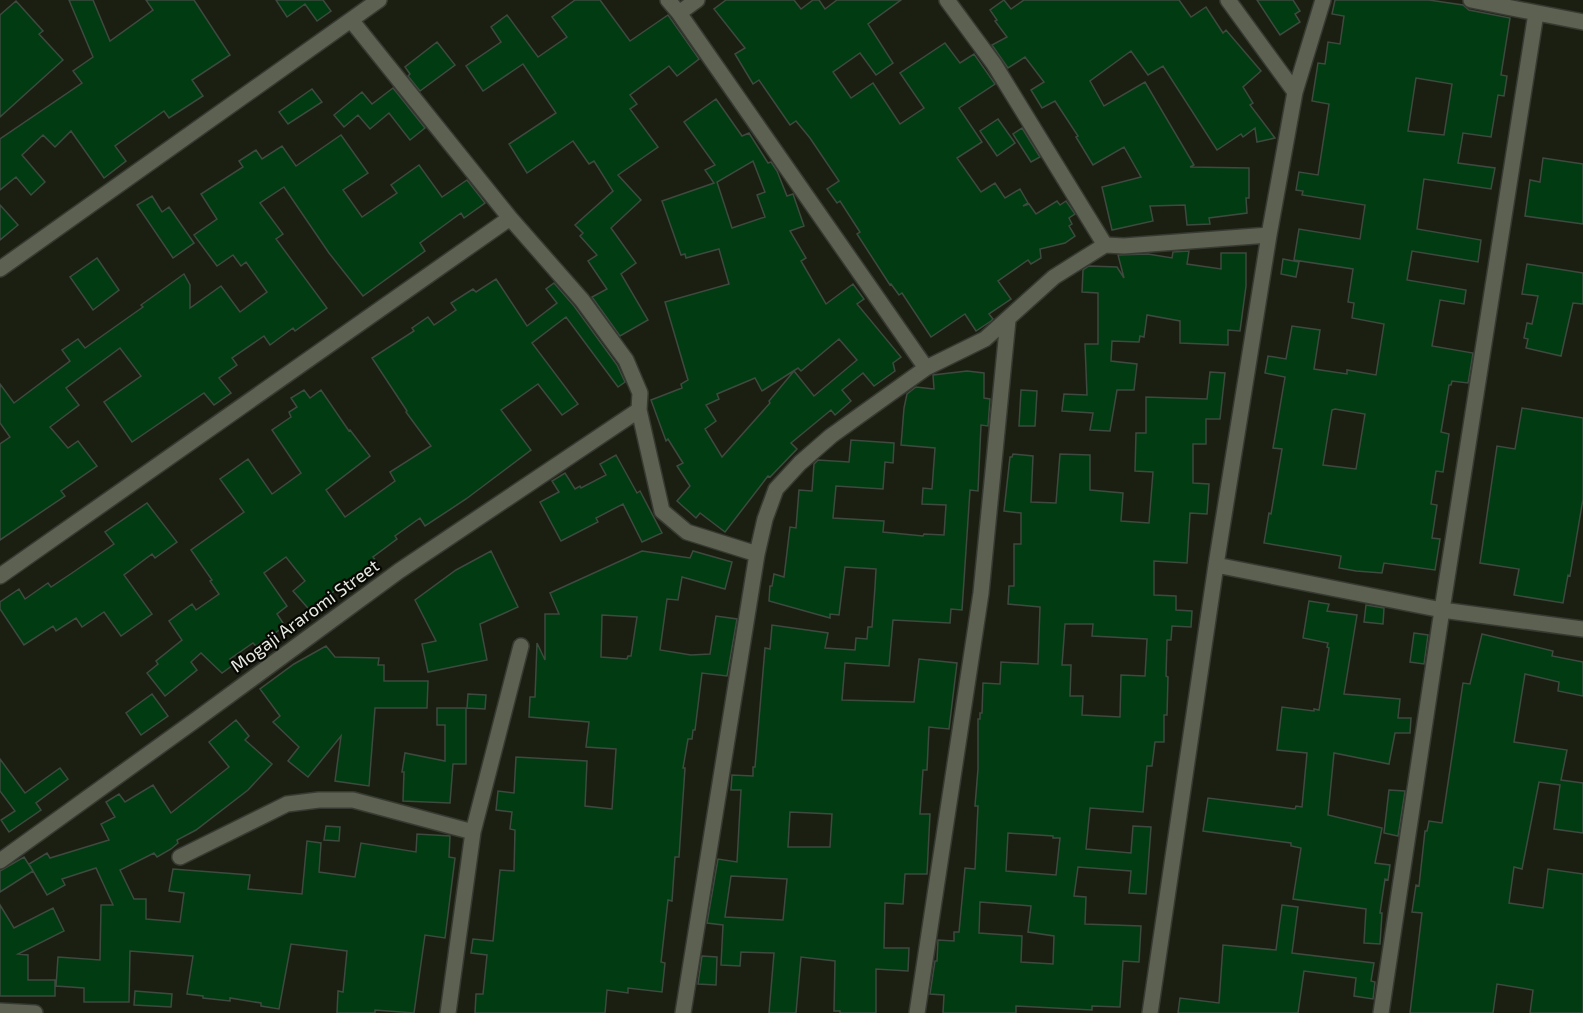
<svg xmlns="http://www.w3.org/2000/svg" width="1583" height="1013" font-family="'Exo 2',sans-serif">
<style>
.building{fill:#003b11;stroke:#3e4a3f;stroke-width:1.5;fill-rule:evenodd}
.lines{fill:none;stroke-linecap:round;stroke-linejoin:round}
.street-casing{stroke:#373a32;stroke-width:18}
.street{stroke:#5c6152;stroke-width:15}
.labels{text-anchor:middle;stroke-width:4.5;stroke-linejoin:round;paint-order:stroke}
.street-label{font-size:18px;fill:#e6e9e0;stroke:#070804}
</style>
<rect width="100%" height="100%" fill="#1b1f12"/>
<path class="building" d="M69,0H93L110,41L153,10L146,0H194L230,55L192,80L203,96L169,118L164,111L115,146L126,161L104,178L71,131L55,147L43,135L22,155L45,182L31,195L16,177L0,190V139L82,83L73,71L93,57Z
M276,0H323L331,11L317,21L305,4L287,17Z
M575,0H600L630,41L668,15L699,59L677,76L669,66L630,95L637,104L630,109L658,147L618,175L641,200L611,228L636,263L621,274L648,320L620,336L592,297L607,289L588,261L597,255L580,236L583,233L575,225L613,191L594,161L589,164L573,141L527,173L509,144L556,113L523,64L483,91L466,66L501,42L491,27L507,15L538,57L567,37L552,17Z
M726,0H794L801,9L813,0H819L825,9L837,0H901L868,24L893,63L876,75L860,53L833,72L851,98L873,83L900,124L924,108L900,73L945,43L960,63L974,54L995,84L959,108L982,142L957,158L981,192L995,183L1005,198L1020,189L1028,203L1023,206L1029,204L1036,214L1057,201L1060,205L1066,201L1075,214L1069,218L1072,224L1069,226L1075,236L1065,243L1040,249L1041,258L1031,264L1028,260L998,281L1011,299L989,314L993,319L991,321L976,331L965,314L931,337L902,293L899,295L891,284L890,285L857,234L860,232L840,201L837,203L827,189L839,181L810,138L796,121L790,125L759,80L753,84L735,54L745,48L714,9Z
M1004,0L1011,9L1024,0H1179L1191,17L1206,7L1223,33L1226,30L1261,71L1243,87L1253,103L1250,105L1275,138L1257,142L1255,128L1243,137L1241,134L1217,150L1163,66L1148,75L1131,51L1090,81L1104,106L1145,82L1194,165L1190,167L1249,168V198H1246L1247,213L1209,218L1210,224L1187,225L1185,205L1150,206L1153,221L1112,230L1102,187L1141,177L1124,147L1093,165L1076,137L1078,136L1055,101L1042,108L1031,90L1044,82L1025,57L1008,68L992,45L1007,37L995,21L997,20L990,10Z
M1257,0H1293L1300,11L1295,14L1300,22L1280,35Z
M1335,0H1429L1463,5L1469,10L1510,18L1501,75L1507,76L1504,96L1498,95L1491,137L1463,133L1458,163L1495,168L1491,189L1424,179L1417,229L1481,240L1478,262L1412,251L1407,280L1466,290L1464,304L1440,300L1432,346L1473,353L1468,383L1452,381L1451,385H1449L1441,432L1449,434L1443,472L1436,471L1431,504L1437,505L1432,538L1440,539L1435,570L1384,563L1382,573L1356,571L1339,568L1341,556L1264,543L1269,513L1271,514L1282,449L1273,448L1285,377L1265,373L1268,356L1286,359L1292,326L1320,330L1314,369L1347,374V370L1376,375L1384,324L1352,318L1354,303L1348,302L1353,269L1294,260L1299,229L1360,239L1365,205L1302,195L1303,191L1296,190L1299,172L1318,175L1329,104L1312,101L1318,63L1325,64L1328,42L1340,44L1344,16L1332,14ZM1416,78L1452,84L1444,135L1408,131ZM1335,409L1365,414L1356,469L1323,465L1332,410Z
M16,1L43,31L39,34L63,60L0,117V15Z
M437,42L455,65L420,91L408,76L410,74L405,67Z
M393,88L425,128L410,140L389,113L370,129L358,115L344,127L334,115L362,92L372,104Z
M312,89L322,102L288,124L279,112Z
M716,99L742,136L749,133L768,163L771,162L777,171L787,196L793,194L804,226L790,231L806,258L801,261L826,304L853,284L864,299L857,304L901,357L893,363L895,371L874,386L863,373L842,390L851,401L835,415L831,410L791,443L797,449L770,477L768,476L725,532L700,513L696,518L677,501L690,486L677,466L683,463L668,439L666,441L651,400L682,388L681,384L688,380L665,302L729,284L719,249L686,258L685,254L681,255L662,201L714,183L705,170L715,165L684,122ZM753,161L765,192L757,195L765,217L732,228L717,182ZM839,339L857,360L814,396L794,371L769,401L770,403L722,457L705,429L716,421L706,405L719,399L717,394L755,378L762,391L798,368L801,371Z
M998,119L1015,143L997,156L980,131Z
M1022,128L1040,157L1031,162L1013,134Z
M341,135L368,173L343,190L362,217L397,193L391,185L419,165L442,197L467,180L485,203L464,218L461,213L420,243L425,251L363,296L329,253L284,187L260,203L283,234L276,239L327,308L295,331L293,328L270,345L264,336L232,358L237,365L219,378L231,393L214,405L204,393L132,442L104,402L141,376L120,348L66,388L79,405L50,427L68,448L78,441L97,466L61,491L65,496L0,540V444L10,437L0,423V384L14,403L70,361L62,350L78,339L85,348L143,307L141,305L184,274L190,285V308L221,286L240,312L267,292L246,262L241,266L233,255L217,266L194,235L217,219L201,194L243,167L239,161L256,150L262,159L282,146L296,166Z
M1543,158L1583,164V224L1525,216L1530,180L1540,182Z
M152,196L162,212L169,207L194,243L173,258L137,205Z
M0,205L18,225L0,240Z
M1189,251L1187,264L1221,269V253H1246V286L1240,331L1228,330V345L1180,343V321L1147,315L1144,337L1140,336L1139,342L1112,341L1111,361L1137,364L1134,390H1117L1110,431L1090,430L1093,413L1062,411L1064,394L1087,395L1085,344H1098V293L1082,292L1083,270L1089,266L1117,267L1124,278L1118,255L1148,254L1172,258L1173,252Z
M97,258L119,290L93,310L70,277Z
M1283,259L1299,262L1296,277L1281,274Z
M1527,264L1583,273V304L1573,303L1561,356L1526,348L1528,339L1524,338L1527,323L1532,324L1538,296L1522,294Z
M496,279L527,326L557,303L546,289L554,283L574,306L617,365L625,382L618,387L566,317L532,343L578,404L562,415L538,384L501,410L531,450L466,499L425,526L420,518L395,536L397,539L373,557L377,562L323,599L327,604L314,615L293,591L305,581L286,557L264,573L287,606L277,614L285,626L256,646L253,643L230,659L233,665L222,673L201,653L191,662L197,670L165,696L147,673L158,664L156,661L182,640L169,621L192,604L196,610L219,594L210,581L212,580L191,550L244,512L220,479L248,459L272,494L301,473L272,430L291,417L289,412L297,407L291,398L304,390L310,398L321,390L349,431L350,430L370,456L326,490L345,517L395,481L390,472L431,446L406,412L407,411L372,358L414,331L412,328L428,317L434,325L456,310L451,303L473,289L476,292Z
M967,371L984,373V398L990,399L988,426L981,425L978,491L970,490L962,610L951,609L950,623L893,620L889,666L845,663L842,700L914,702L919,659L957,663L949,729L929,727L927,770H923L920,814H930L927,874H905L903,904L885,903L884,948H909L908,971L876,969V1013H840V1011H834L835,961L801,957L796,1013H769L774,953L741,952L740,966L721,965L723,925L707,923L718,859L737,862L741,790H731L732,775L753,776V767H755L765,648L770,649L772,625L828,633L825,648L855,650L856,638L867,639L868,627H872L875,587L876,569L845,567L839,615L830,614V618L769,601L770,586H772L774,574L784,577L790,527L796,528L799,490L812,491L814,464L818,460L849,462L851,440L894,443L893,463L885,462L883,489L836,486L833,518L884,521L883,532L923,536L924,534L944,535L946,505L922,504L923,488L932,489L935,448L901,445L904,408L907,394L916,387L934,389L933,375ZM790,812L832,814L830,847H788ZM731,876L787,879L783,920L725,917Z
M1210,372L1225,373L1220,419H1206V444H1193V483L1209,484L1207,514L1190,513L1187,563L1154,561V595L1176,596V610L1192,611L1191,627L1172,626L1171,640H1167L1166,676L1168,677L1167,715H1164V742H1155L1152,766H1147L1143,812L1090,808L1086,849L1131,853L1133,826L1151,827L1146,894L1129,893L1131,871L1078,867L1074,896L1086,897L1085,924L1141,926L1139,962L1123,961L1120,1007L1092,1006V1010L1016,1006V1013H943L944,995L930,994L935,961H937L938,940L954,941V932H959L965,868L975,869L978,806H975L978,769V719H980V713H982L983,683L1000,684L1001,662L1038,664L1040,607L1008,604L1009,586H1014V544H1021V513L1004,511L1010,457H1012L1013,454L1033,456L1031,502L1056,503L1060,454L1090,455V490L1123,493L1121,521L1149,523L1153,472L1135,471L1136,433H1146V397L1207,399ZM1065,624H1093L1092,636L1147,639L1145,676L1121,675L1120,717L1082,715L1083,696H1070L1071,665H1062ZM1008,833L1053,836V838H1060L1056,875L1006,871ZM980,902L1031,906L1028,932L1054,936L1053,964L1021,962L1022,936L979,933Z
M1021,390L1037,391L1035,426H1019Z
M1522,408L1583,418V499L1570,576L1568,575L1563,603L1514,595L1519,569L1480,563L1497,446L1515,449Z
M616,455L637,493L640,491L662,533L642,542L623,504L596,518L598,522L561,541L540,502L559,492L552,481L565,473L575,489L580,486L581,488L606,475L600,464Z
M147,503L177,542L155,558L152,554L124,575L152,614L121,636L104,612L82,627L76,618L56,631L53,626L24,645L0,609V602L19,589L25,599L48,583L51,587L72,573L114,544L105,532Z
M491,551L518,607L480,624L487,660L428,672L422,644L436,641L415,600L456,570Z
M642,551L690,558L693,551L732,562L725,589L682,577L678,600L667,599L660,650L691,655L710,654L716,616L737,619L727,676L702,673L695,730H693L692,739H688L683,768H685L679,857H675L672,901L668,900L661,962L665,963L662,992L628,988V993L607,990L605,1013H475L476,994H483L487,955L471,953L473,939L493,941L500,870L514,871L515,830L510,829L512,812L496,810L498,791L514,793L516,757L587,761L585,806L612,809L616,749L586,747L589,722L529,717L530,697H535L537,643L545,660V614H559L550,593ZM602,615L637,617L631,656H628L627,659L601,657Z
M1309,601L1329,604L1327,611L1357,615L1344,694L1400,699L1398,718H1411L1410,733H1395L1389,764L1334,753L1328,815L1382,828L1375,863L1390,865L1388,880L1385,879L1380,913H1382L1380,944L1364,943L1366,909L1293,899L1301,848L1291,846V843L1203,831L1208,798L1295,809L1296,806L1302,807L1307,753L1277,750L1282,707L1314,711V709L1319,710L1329,648L1327,647L1328,643L1303,638Z
M1366,605L1384,608L1383,624L1364,622Z
M1414,633L1428,635L1424,664L1410,662Z
M1482,634L1553,651L1552,656L1583,662V696L1558,691L1559,682L1525,674L1514,742L1567,750L1561,780L1583,783V833L1554,829L1560,785L1539,782L1522,869L1514,867L1509,903L1543,908L1548,869L1583,874V1013H1530L1533,990L1497,984L1493,1013H1410L1422,913L1412,912L1416,885L1419,886L1425,831H1427L1429,821L1442,823L1463,683L1470,684Z
M326,646L335,657L379,658L378,665H384V681H428L427,708H375L369,786L335,781L341,736L308,777L288,761L299,747L273,722L280,716L260,689L294,664Z
M152,694L168,716L141,735L126,713Z
M468,694L486,695L485,709L467,708Z
M437,708H466V764H453L450,803L403,801L404,772H402L405,753L445,761V725H437Z
M236,720L249,736L245,740L272,764L248,790L196,830L177,840L178,843L171,849L157,857L154,853L120,870L134,899H146V919L180,922L184,893L169,891L173,869L250,875L248,889L302,894L307,841L321,843L319,872L355,877L361,843L416,852L417,834L450,836L449,857L455,858L445,938L425,935L414,1013L375,1010V1013H337L338,991L343,992L347,951L291,944L279,1009L261,1006V1003L230,998V1001L203,998V996L187,994L193,956L130,951L129,1002H84V988L56,986L58,957L100,960L101,905H113L96,868L62,879L65,885L47,895L29,864L47,853L50,858L109,840L101,824L115,817L106,802L119,794L125,802L153,785L171,813L229,767L209,742Z
M0,759L25,793L60,768L68,779L36,803L41,810L9,832L1,820L15,811L0,791Z
M1389,790L1405,791L1398,836L1384,833Z
M326,826L340,827L339,841L324,840Z
M24,857L33,871L0,892V871Z
M0,905L14,928L53,908L64,931L18,954L28,955V980H55V996H0Z
M1282,905L1298,907L1292,953L1374,963L1371,981L1375,982L1373,999L1354,996L1356,978L1304,971L1298,1013H1178L1180,998L1219,1003L1223,945L1276,950Z
M702,956L717,957L716,985L698,984Z
M135,991L172,994L171,1007L134,1005Z"/>
<g class="lines">
<g class="street-casing">
<path id="street" d="M668,0L679,13L926,368
M947,0L994,64L1105,245
M1228,0L1295,92
M1471,0L1583,22
M679,13L697,0
M351,20L510,218L582,300L626,360L640,393L639,410L662,511L687,532L757,554
M0,269L379,0
M1216,565L1442,610L1583,629
M0,576L510,218
M180,857L287,804L319,800H353L473,832
M0,861L197,719L399,571L639,410
M0,1011L35,1013
M448,1013L473,832L521,646
M683,1013L757,554L765,519L776,489L800,463L831,436L926,368L985,339L1054,277L1105,245L1124,246L1269,235
M917,1013L981,593L1008,320
M1150,1013L1216,565L1269,235L1295,92L1323,0
M1381,1013L1442,610L1536,13"/>
</g>
<use href="#street" class="street"/>
</g>
<g class="labels">
<g class="street-label">
<text transform="translate(305 616) rotate(-36)" y="6">Mogaji Araromi Street</text>
</g>
</g>
</svg>
